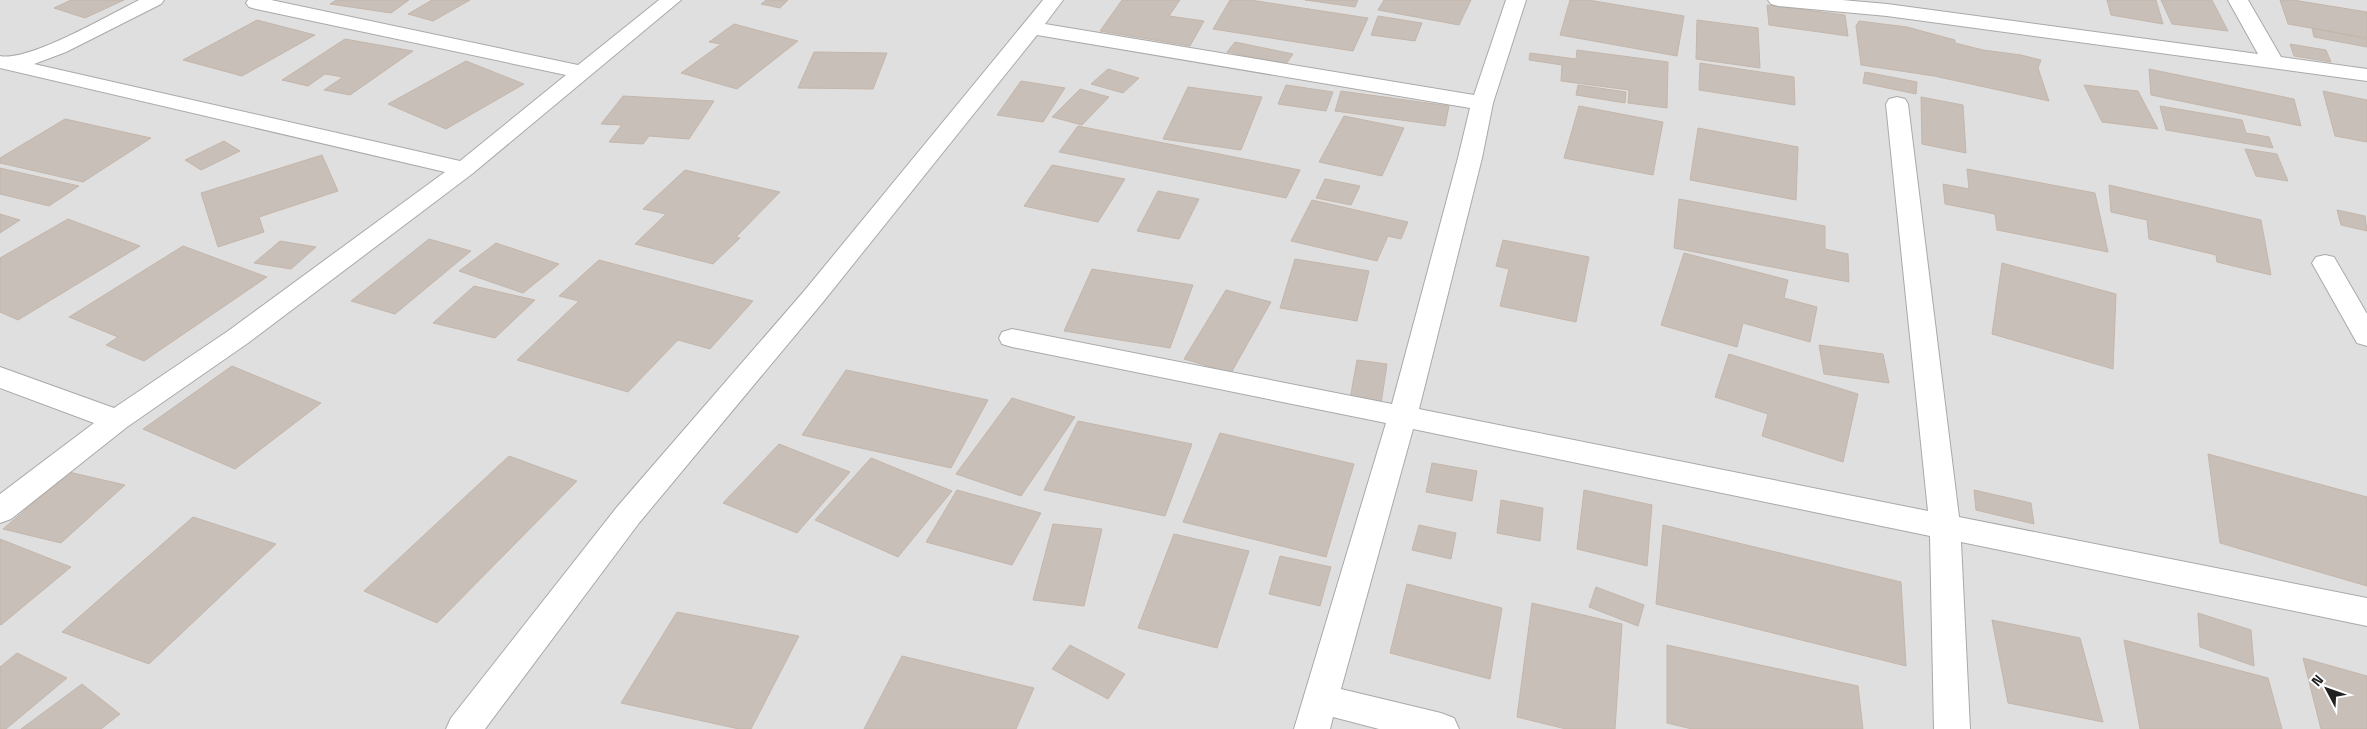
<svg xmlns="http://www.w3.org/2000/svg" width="2367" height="729" font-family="'Space Grotesk',sans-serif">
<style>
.residential{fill:#e0dfdf}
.building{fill:#c7bfb8;stroke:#c4b6ab}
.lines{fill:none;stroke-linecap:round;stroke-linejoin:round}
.minor-casing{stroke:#a9a9a9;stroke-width:2}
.minor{fill:#fff;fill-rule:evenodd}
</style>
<rect width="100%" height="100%" fill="#f2efe9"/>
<path class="residential" d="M0,0H2367V729H0Z"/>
<path class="building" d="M71,0H124L85,18L54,8Z
M336,0H409L391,13L330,4Z
M432,0H470L433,21L408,14Z
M766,0H788L780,8L761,4Z
M1122,0H1180L1169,16L1204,21L1190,46L1100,31Z
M1230,0H1250L1368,18L1353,51L1213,29Z
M1305,0H1358L1355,7Z
M1384,0H1471L1459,25L1378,10Z
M1570,0H1588L1684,16L1677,56L1560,35Z
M2107,0H2156L2163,24L2111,15Z
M2161,0H2212L2228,31L2172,24Z
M2280,0H2293L2367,12V38L2288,24Z
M1767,5L1845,15L1848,36L1769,25Z
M1378,16L1422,23L1415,41L1371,35Z
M257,20L315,35L242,76L183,60Z
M1697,20L1758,28L1760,68L1696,59Z
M1859,21L1907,27L1955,40V43L1983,50L2021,55L2041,60L2038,68L2049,101L1934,76L1861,65L1856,26Z
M734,24L798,41L737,89L681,73L721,44L709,42Z
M2312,28L2367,39V47L2314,37Z
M345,39L413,51L350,95L324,90L343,77L325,74L308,86L282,80Z
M1235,42L1293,54L1286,64L1227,52Z
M2290,44L2326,50L2331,62L2294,56Z
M1577,50L1668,62L1667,108L1628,103L1629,90L1561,81L1562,65L1529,60L1530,53L1576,59Z
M814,52L887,53L873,89L798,88Z
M466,61L524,84L446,129L388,104Z
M1700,63L1794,77L1795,105L1699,90Z
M1108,69L1139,78L1123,93L1091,84Z
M2149,69L2294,99L2301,126L2151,95Z
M1865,72L1917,82L1916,94L1863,83Z
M1021,81L1065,88L1043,122L997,115Z
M1286,85L1333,92L1326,111L1278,104Z
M1578,85L1626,92L1625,103L1576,95Z
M2084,85L2138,91L2158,129L2102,122Z
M1188,87L1262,97L1241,150L1163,139Z
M1080,89L1109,97L1082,125L1052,117Z
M1341,91L1449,106L1445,126L1335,111Z
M2323,91L2367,100V142L2335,136Z
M623,96L714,101L689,139L649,136L643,144L609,142L622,125L601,124Z
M1921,97L1963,105L1966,153L1922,144Z
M1579,106L1663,122L1653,175L1564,158Z
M2160,106L2242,120L2246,133L2269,137L2273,148L2166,130Z
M1344,116L1404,128L1382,176L1319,162Z
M65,119L151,138L83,182L0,163V158Z
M1078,126L1300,170L1286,198L1059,152Z
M1698,128L1798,147L1796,200L1690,180Z
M224,141L240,151L201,170L185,160Z
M2245,149L2277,154L2288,181L2256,176Z
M322,155L338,191L259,217L264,232L218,247L201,193Z
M1052,165L1125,179L1098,222L1024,206Z
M0,168L79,186L49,206L0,194Z
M1967,169L2095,193L2108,252L1997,230L1995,214L1945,204L1943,184L1969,189Z
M685,170L780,192L736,237L740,238L713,264L635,244L666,214L643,209Z
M1325,179L1360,186L1351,205L1316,198Z
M2109,185L2261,220L2271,275L2217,262L2216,255L2149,239L2147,220L2111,212Z
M1158,191L1199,199L1179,239L1137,231Z
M1679,199L1825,226V249L1848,254L1849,282L1674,248Z
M1312,200L1408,222L1401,239L1388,236L1377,261L1291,241Z
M2337,210L2365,216L2367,231L2341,225Z
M0,214L20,220L0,233Z
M68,219L140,246L18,320L0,312V258Z
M429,239L471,251L395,314L351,301Z
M1503,240L1589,257L1576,322L1500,306L1509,269L1496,266Z
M280,241L316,247L291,269L254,263Z
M496,243L559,264L523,293L459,271Z
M183,246L267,277L144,361L106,345L118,337L69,317Z
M1684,253L1788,280L1784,298L1817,307L1810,342L1743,323L1737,347L1661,325Z
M1295,259L1369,271L1357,321L1280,308Z
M599,260L753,301L710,349L678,340L628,392L517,360L579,301L559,296Z
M2002,263L2116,294L2113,369L1992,334Z
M1092,269L1193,285L1170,348L1064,331Z
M474,286L535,300L495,338L433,323Z
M1226,290L1271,302L1231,373L1184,359Z
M1819,345L1883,354L1889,383L1824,374Z
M1729,354L1858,394L1843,462L1762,436L1768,414L1715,397Z
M1357,360L1387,364L1381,404L1350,399Z
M232,366L321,403L235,469L143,429Z
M846,370L988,400L951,468L802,435Z
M1012,398L1075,417L1021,496L956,474Z
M1078,421L1192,444L1165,516L1044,490Z
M1220,433L1354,464L1326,557L1183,522Z
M779,444L850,472L797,533L723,503Z
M2208,454L2367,497V586L2220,543Z
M509,456L577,481L437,623L364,591Z
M871,458L952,491L898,557L815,520Z
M1432,463L1477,471L1472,501L1426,492Z
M69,472L125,485L61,543L3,529Z
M957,490L1041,513L1012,565L926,542Z
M1584,490L1652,505L1647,566L1577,549Z
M1974,490L2031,503L2034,524L1976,510Z
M1501,500L1543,508L1540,541L1497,533Z
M193,517L276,544L149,664L62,632Z
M1053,524L1102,529L1084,606L1033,600Z
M1419,525L1456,533L1451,559L1412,550Z
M1663,525L1901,582L1906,666L1656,604Z
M1174,534L1249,551L1217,648L1138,628Z
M0,539L71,567L1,625L0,624Z
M1280,556L1331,567L1320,606L1269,594Z
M1407,584L1502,608L1490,679L1390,653Z
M1596,587L1644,605L1638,626L1589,607Z
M1532,603L1622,624L1615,729H1566L1517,717Z
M677,612L799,636L751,729H739L621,703Z
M2198,613L2251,630L2254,666L2200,647Z
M1992,620L2080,638L2103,722L2008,703Z
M2124,640L2268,678L2282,729H2140Z
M1070,645L1125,674L1108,699L1052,669Z
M1667,645L1858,686L1863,729H1692L1667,723Z
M17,653L67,678L6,729H0V667Z
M902,656L1034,688L1016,729H864Z
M2303,658L2367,676V729H2321Z
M82,684L120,714L101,729H21Z"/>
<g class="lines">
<g class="minor-casing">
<path id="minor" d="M139,0H164L161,4L66,52L34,64L460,161L566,75L256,9L249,7L246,3L248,0H271L578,65L659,0H681L472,174L248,343L127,427L11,519L0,523V494L94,423L0,388V367L114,408L228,331L445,172L0,68V56C29,62 109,15 139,0Z
M1043,0H1063L1045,24L1474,95L1506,0H1526L1493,103L1482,158L1419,409L1928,511L1886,104L1889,99L1897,97L1905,99L1908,104L1959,517L2367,598V626L1961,542L1970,729H1934L1930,536L1413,429L1341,689L1441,713L1454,718L1459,729H1379L1333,717L1330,729H1294L1386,423L1012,347L1002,344L999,338L1002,332L1012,329L1392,404L1458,158L1470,108L1037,35L823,302L639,523L485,729H446L451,718L617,507L805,290Z
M1768,0H1842L1887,4L2258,54L2228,0H2248L2281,57L2367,69V81L1887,16L1778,6L1771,4Z
M2325,255L2334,257L2367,314V346L2357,343L2312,263L2316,257Z"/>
</g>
<use href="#minor" class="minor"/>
</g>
<g transform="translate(2327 689) rotate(311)" stroke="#ffffff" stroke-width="4" paint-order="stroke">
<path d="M0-4L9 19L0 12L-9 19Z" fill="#222222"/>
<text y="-8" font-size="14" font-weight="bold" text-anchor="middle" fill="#222222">N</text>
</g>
</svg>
